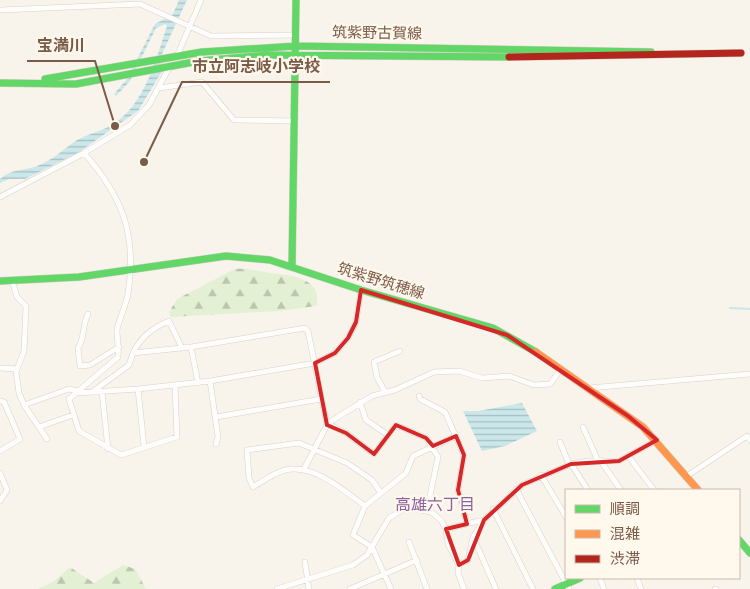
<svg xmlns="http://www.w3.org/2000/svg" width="750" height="589" font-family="Quicksand,'Noto Sans JP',sans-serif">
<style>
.forest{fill:url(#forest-firs)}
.water{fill:url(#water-rules)}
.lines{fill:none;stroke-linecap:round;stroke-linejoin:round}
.stream{stroke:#cae7ea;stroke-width:2}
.street-casing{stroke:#d7d1c9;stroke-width:6}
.fast-casing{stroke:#d8d0c7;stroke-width:8}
.slow-casing{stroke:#d8d0c7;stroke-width:8}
.jam-casing{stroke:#d8d0c7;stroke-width:8}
.street{stroke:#fefdfc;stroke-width:5}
.fast{stroke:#63d668;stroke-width:7}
.slow{stroke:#ff974d;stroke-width:7}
.jam{stroke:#b3261e;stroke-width:7}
.marked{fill:none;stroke:#d62828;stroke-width:4;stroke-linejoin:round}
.labels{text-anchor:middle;stroke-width:4.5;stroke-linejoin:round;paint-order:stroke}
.street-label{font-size:15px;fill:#7a5b47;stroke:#fff8ed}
.neighbourhood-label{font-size:16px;fill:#8c629e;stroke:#fff8ed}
.leader{fill:none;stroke:#7a5b47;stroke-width:2}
.callout-dot{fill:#7a5b47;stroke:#fff8ed;stroke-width:2}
.callout-label{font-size:16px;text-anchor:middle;font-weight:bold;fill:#7a5b47;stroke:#fff8ed;stroke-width:4.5;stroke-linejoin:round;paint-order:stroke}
</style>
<defs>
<pattern id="forest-firs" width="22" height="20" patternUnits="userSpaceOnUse" patternTransform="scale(1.25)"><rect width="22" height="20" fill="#e3f0d4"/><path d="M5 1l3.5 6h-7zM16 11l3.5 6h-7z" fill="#bdc5ae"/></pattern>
<pattern id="water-rules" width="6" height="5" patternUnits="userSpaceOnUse" patternTransform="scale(1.25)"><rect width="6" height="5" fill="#cae7ea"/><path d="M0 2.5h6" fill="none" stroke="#a9bebf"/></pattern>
</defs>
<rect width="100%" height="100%" fill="#f8f4eb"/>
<path class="forest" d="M235,269C247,268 259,271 270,273C290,275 324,278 316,306L280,311L171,317L169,312L177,299Z
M123,565L135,569L146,589H38L53,582L70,567L94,583Z"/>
<path class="water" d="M179,0H187L162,54L161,73L138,111L79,152L25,179H9L0,183V179C15,167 25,172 42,164C55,158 65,148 77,140C88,134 102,131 112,125C145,105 156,59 167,26L165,24L156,28L130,81L116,96L114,94L127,79L155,24L173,14Z
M522,403L537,431L505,446L482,451L463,411H478Z"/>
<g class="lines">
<path class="stream" d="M730,308L750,309"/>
<g class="street-casing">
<path id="street" d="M0,10L140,4L211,36L296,35
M177,56L201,0
M159,88L202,82L234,120L295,121
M84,153C123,197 137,235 128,294C126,305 118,322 117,330C117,339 119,348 118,357L69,399L79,431L121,455L177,437L175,385
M0,197L84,153L130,125L149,105L170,66
M12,280L17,297L26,306L24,351L16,372L19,393L24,405L69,389L78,391
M88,314C82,326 85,338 78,348L80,366L90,365L119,347
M191,347L198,383
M133,353C141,337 152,328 169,321L182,348
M0,368L17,369
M210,381L218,437L216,444
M589,388L750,374
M138,389L144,446
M92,392L129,365L133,353L191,347L305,328L308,331L327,425
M102,392L108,449
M385,392L377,377L374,362L400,351
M77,393L138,389L210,381L315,363L335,353L348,338L356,322L361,290
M419,396L420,399L445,412L464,455L458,490L467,524L446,529
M0,401L4,402L20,439L0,451
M360,402L366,420L388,435
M24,405L47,439
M216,417L321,399
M328,424L346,433L374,454L396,425L426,438L438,457L427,510
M39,427L73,415
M583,427L598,461
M560,442L569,464
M629,457L654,490
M600,460L621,490
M571,464L588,490
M304,469L327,425L333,420L372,396L395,390L434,372L459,371L482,378L509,376L534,385L550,384L561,369
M0,473L7,490L0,501
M541,475L566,517
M687,476L747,436L750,440
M516,489L569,589
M365,506C343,490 313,463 285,470C274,473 263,481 253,487L249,478L247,450L299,443L347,463L372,480L381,493
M493,509L533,589
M470,523L484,520
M473,537L496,589
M409,542L427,589
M305,562L309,589
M459,565L468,560L473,537L484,520L522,485L571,464L587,461H619L657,440
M600,578L604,589
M637,578L641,589
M277,589L353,565L367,555L389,518L402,510L415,509L431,512L441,520L446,529L448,544L459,565L458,573L464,589
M350,589L417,560
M391,589L372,547L353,535L365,506L406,473L413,456L456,436
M715,589H716"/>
</g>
<g class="fast-casing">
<path id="fast" d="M45,79L202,52L296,46L651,52
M0,83L76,84L199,61L267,55L509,57
M292,267L296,0
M0,281L79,277L226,256L270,260L361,290L493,328L536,352
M739,540L750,553
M555,589L580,578"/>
</g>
<g class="slow-casing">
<path id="slow" d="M536,352L643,427L698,490"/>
</g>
<g class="jam-casing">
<path id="jam" d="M509,57L741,53"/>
</g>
<use href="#street" class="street"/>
<use href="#fast" class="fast"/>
<use href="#slow" class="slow"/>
<use href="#jam" class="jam"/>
</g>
<path class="marked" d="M361,290L507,335L628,416L657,440L619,461L571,464L522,485L484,520L468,560L459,565L446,529L467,524L458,490L464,455L456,436L433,446L426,438L396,425L374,454L346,433L327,425L315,363L335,353L348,338L356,322Z"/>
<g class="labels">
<g class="street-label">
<text transform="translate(377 33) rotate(1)" y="5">筑紫野古賀線</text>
<text transform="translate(381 281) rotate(17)" y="5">筑紫野筑穂線</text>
</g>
<g class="neighbourhood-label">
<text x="435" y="510">高雄六丁目</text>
</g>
</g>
<path class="leader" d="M115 126L95 61H27M144 162L182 82H330"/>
<g class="callout-dot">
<circle cx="115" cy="126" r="5"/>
<circle cx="144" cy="162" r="5"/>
</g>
<g class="callout-label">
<text x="61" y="51">宝満川</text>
<text x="256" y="72">市立阿志岐小学校</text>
</g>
<rect x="565" y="489" width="175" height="90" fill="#fff8ed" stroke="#cab9ab"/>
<rect x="575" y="505" width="25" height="8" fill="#63d668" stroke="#cab9ab"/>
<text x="610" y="514" font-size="15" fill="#7a5b47">順調</text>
<rect x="575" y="530" width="25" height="8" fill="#ff974d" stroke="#cab9ab"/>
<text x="610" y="539" font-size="15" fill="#7a5b47">混雑</text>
<rect x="575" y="555" width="25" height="8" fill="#b3261e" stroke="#cab9ab"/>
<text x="610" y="564" font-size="15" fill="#7a5b47">渋滞</text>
</svg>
